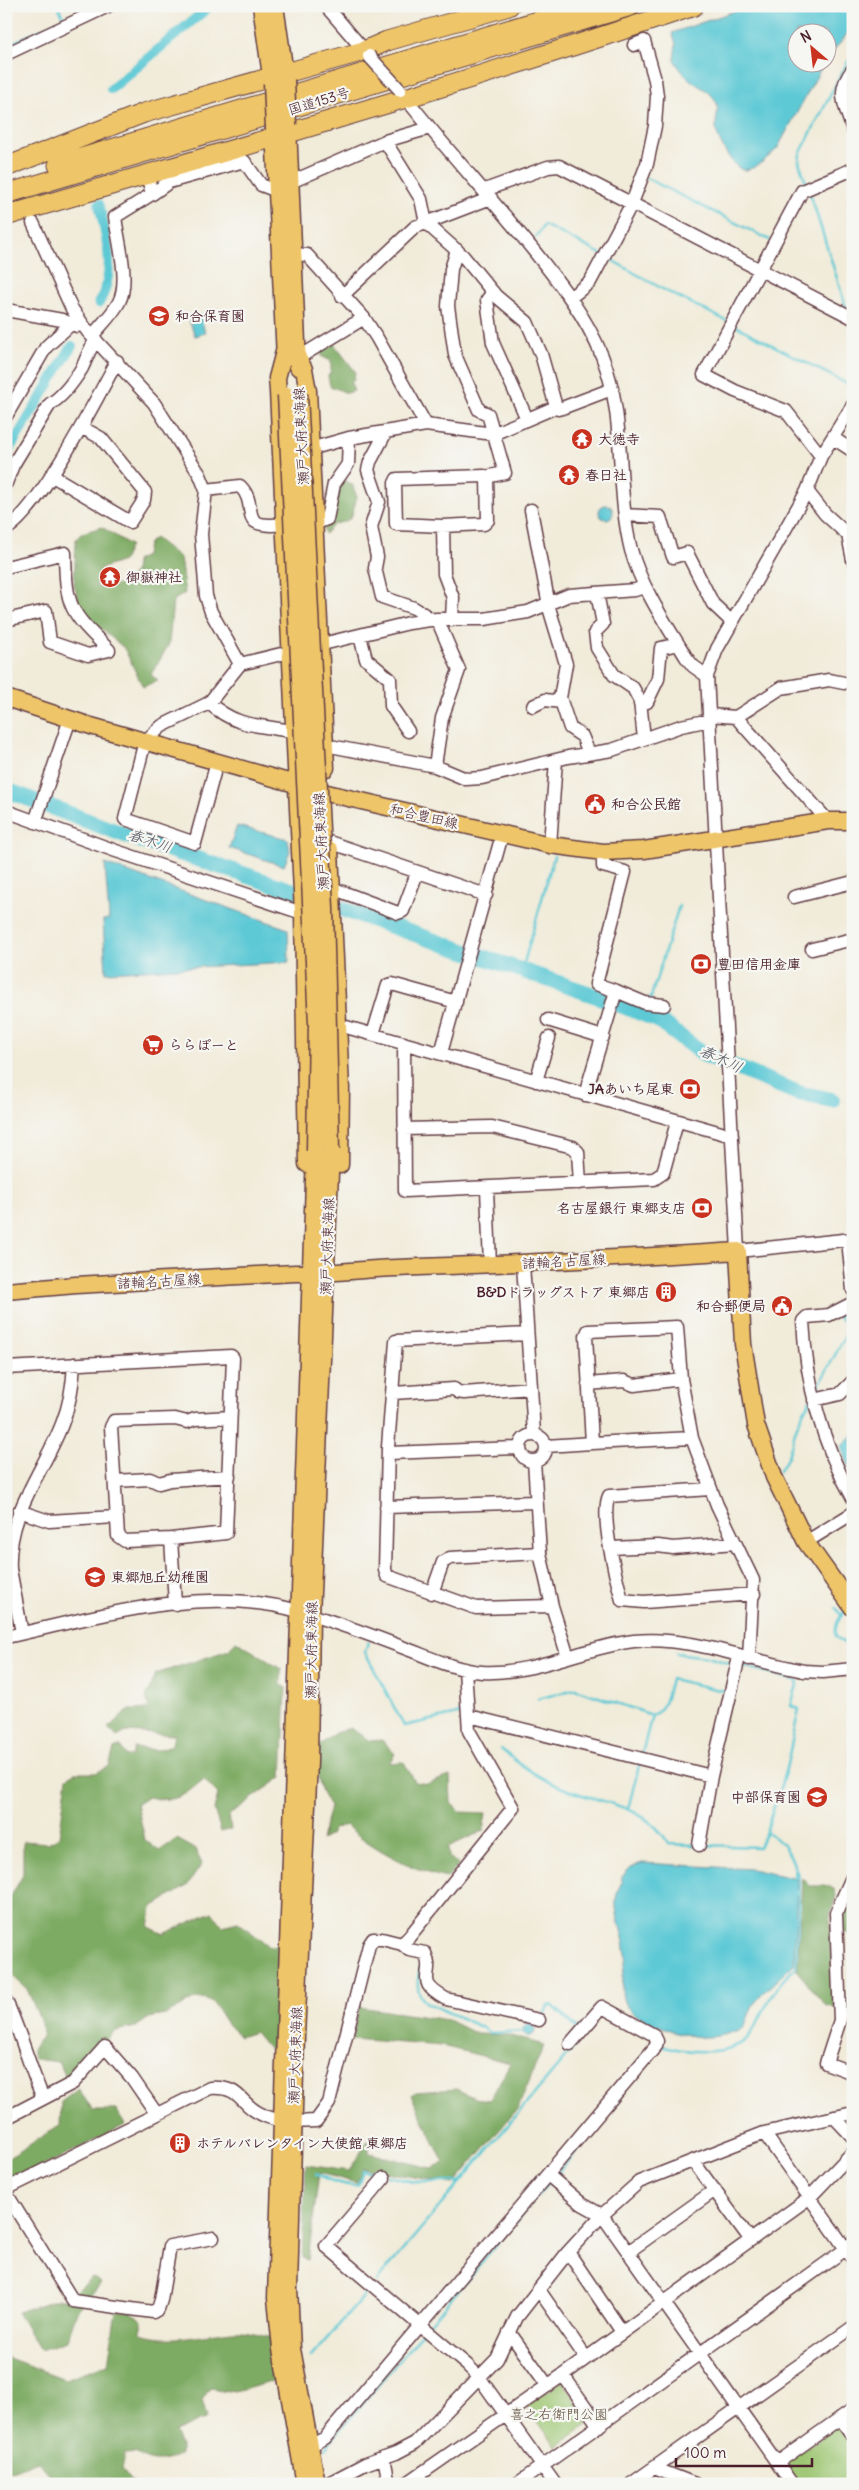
<svg xmlns="http://www.w3.org/2000/svg" width="859" height="2490" font-family="Delius,'Klee One',sans-serif">
<style>
.green{fill:#9dc672;stroke:#74724e}
.forest{fill:#7eab64;stroke:#646548}
.water{fill:#5dc9d5;stroke:#547480}
.lines{fill:none;stroke-linecap:round;stroke-linejoin:round}
.stream{stroke:#5dc9d5;stroke-width:2.5}
.canal{stroke:#5dc9d5;stroke-width:10}
.river{stroke:#5dc9d5;stroke-width:16}
.minor-casing{stroke:#633e45;stroke-width:15}
.major-casing{stroke:#633e45;stroke-width:19}
.highway-casing{stroke:#633e45;stroke-width:21}
.minor{stroke:#fff;stroke-width:12}
.major{stroke:#eec569;stroke-width:16}
.highway{stroke:#eec569;stroke-width:19}
.minor-bridge-casing{stroke:#633e45;stroke-width:15;stroke-linecap:butt}
.major-bridge-casing{stroke:#633e45;stroke-width:19;stroke-linecap:butt}
.minor-bridge{stroke:#fff;stroke-width:12}
.major-bridge{stroke:#eec569;stroke-width:16}
.labels{text-anchor:middle;stroke-width:4.5;stroke-linejoin:round;paint-order:stroke}
.street-label{font-size:14px;fill:#4a1f2b;stroke:#f6f6f2}
.poi-label{font-size:14px;font-weight:bold;fill:#4a1f2b;stroke:#f6f6f2;text-anchor:start}
.park-label{font-size:14px;fill:#635140;stroke:#f6f6f2}
.water-label{font-size:15px;font-style:italic;fill:#50525e;stroke:#f6f6f2}
</style>
<rect width="100%" height="100%" fill="#f6f6f2"/>
<filter id="ink" filterUnits="userSpaceOnUse"><feTurbulence type="fractalNoise" baseFrequency=".02" numOctaves="2"/><feDisplacementMap in="SourceGraphic" scale="10" xChannelSelector="R" yChannelSelector="G"/><feConvolveMatrix kernelMatrix="1 2 1 2 8 2 1 2 1" color-interpolation-filters="sRGB"/></filter>
<filter id="wash" filterUnits="userSpaceOnUse"><feTurbulence type="fractalNoise" baseFrequency=".0096" numOctaves="4" result="noise"/><feDisplacementMap in="SourceGraphic" scale="20" xChannelSelector="R" yChannelSelector="G"/><feGaussianBlur stdDeviation="1.12" result="paint"/><feColorMatrix in="noise" values="0 0 0 0 0 0 0 0 0 0 0 0 0 0 0 0 0 1.4 0 .05"/><feComposite in="paint" operator="in"/></filter>
<g filter="url(#wash)">
<rect width="100%" height="100%" fill="#f1ebd9"/>
<path class="green" d="M562,2381L591,2422L556,2447L527,2406Z
M838,2425L853,2442V2479L846,2484H799L785,2465L787,2461Z"/>
<path class="forest" d="M334,344L355,371L354,380L351,383L354,391L347,393L330,386L328,376L331,372V361L321,356L324,348Z
M340,479L352,484L357,497L351,518L344,522L334,524L325,534L323,527Z
M102,527L130,545L123,561L100,569L96,587C114,589 137,583 136,561L146,555L148,544L155,538L180,558L185,593L173,601L169,644L151,675L158,680L143,687L124,648L86,616L80,605L74,585L76,539L82,533Z
M236,1641L281,1669V1685L286,1687L282,1777L229,1815L231,1829L221,1832L214,1809L218,1794L204,1779C182,1797 177,1803 148,1797L137,1804L145,1840L159,1851L177,1839L195,1849L202,1864L187,1886L152,1907L149,1927L164,1934L212,1912L222,1926L238,1922L269,1946L278,1945L277,2051L269,2049L255,2032L240,2037L227,2024L213,2002L197,1998L165,2015L149,2018L136,2027L115,2031L77,2073L67,2080L59,2062L34,2059L32,2049L42,2037L43,2027L27,1989L6,1970V1905L23,1875V1841L48,1843L59,1837L67,1778L74,1773H96L109,1766L114,1749L121,1746L126,1757L132,1756L134,1748L157,1750L172,1745L174,1735L126,1732L117,1737L108,1728L129,1710L149,1709L146,1698L156,1674L229,1650Z
M350,1728L370,1741L382,1740L395,1754L389,1763L404,1762L415,1782L427,1784L450,1776L451,1803L460,1812L486,1813L483,1831L448,1847L449,1857L459,1865L447,1878C416,1872 369,1847 346,1825L333,1829L330,1835L321,1840L330,1807C316,1785 317,1773 318,1747L335,1733Z
M802,1878L810,1886H828L834,1889L836,1896L830,1916L835,2008L825,2005L797,1971Z
M853,1885V1935L840,1931L839,1914Z
M359,2007L448,2020L476,2034L507,2035L544,2045L518,2108L454,2184L363,2168L357,2183L319,2173L308,2260L302,2258L306,2165L349,2171L369,2139V2153L431,2168L444,2163L411,2095L416,2092L456,2089L475,2098L490,2100L510,2063L442,2046L352,2039Z
M78,2089L93,2110H116L125,2125L9,2183L6,2179V2159C26,2149 41,2135 60,2126L61,2102Z
M92,2277L101,2283L77,2311L67,2341L40,2350L17,2312L58,2299H68Z
M116,2311H131L142,2321V2334C170,2344 205,2333 234,2331C246,2330 261,2335 273,2337L278,2380L235,2392L210,2388L202,2400L207,2418L174,2432L180,2446V2455C165,2465 150,2463 135,2453L125,2454L122,2469L134,2484H58L38,2461L6,2473V2357L65,2379L108,2364Z"/>
<path class="water" d="M749,6H846C859,29 842,40 827,57L826,32H796V62L824,63L777,149C769,156 757,169 745,170C734,171 716,138 716,128C715,118 721,108 714,98C709,91 700,87 693,82C685,76 678,67 674,59L676,44L672,33Z
M200,314L205,333L195,336L189,320Z
M599 512a7 7 0 1 1 14 0a7 7 0 1 1-14 0Z
M237,826L288,839L290,851L284,866L229,848Z
M105,864L288,929L289,962L106,972L103,920L109,919Z
M853,1434V1475L841,1447Z
M642,1863L751,1869L797,1879L794,1964L764,1992L753,2005L744,2027C710,2045 682,2036 650,2022C642,2018 630,2013 625,2004C617,1987 628,1966 625,1948C622,1924 608,1906 622,1882L620,1879L631,1867Z
M523 2030a6 6 0 1 1 12 0a6 6 0 1 1-12 0Z"/>
<g class="lines">
<path class="stream" d="M6,46L64,19L58,6
M646,178L770,240
M807,185L799,162L800,154L847,63L853,57
M810,193L846,307L853,311
M536,237L544,225L601,254
M608,258L668,292L727,321
M734,325L853,387
M522,970L554,856
M650,1000L679,906
M642,1013L646,1007
M817,1389L850,1327L838,1317L840,1315
M779,1471C791,1457 791,1442 797,1426C800,1417 806,1409 810,1400
M850,1591L853,1582
M836,1608L841,1615
M845,1610C839,1620 834,1624 836,1637L851,1648V1657
M368,1642L365,1652L404,1726L463,1713V1715
M676,1653L707,1657L732,1664
M740,1665L798,1681L791,1706L799,1709L786,1769L766,1832C782,1840 797,1859 795,1878
M538,1699L575,1689L652,1715C666,1710 667,1692 671,1679L724,1691
M501,1749C521,1766 545,1782 570,1791C607,1804 647,1806 669,1844L694,1845
M642,1754L652,1715
M628,1809L640,1762
M702,1845L759,1847L766,1832
M422,1958C419,1974 412,1992 427,2003L481,2027L490,2033L525,2031
M543,2018L548,2006L552,2005L578,2029
M662,2045C683,2053 735,2057 750,2035C766,2010 771,1987 796,1968L799,1881L796,1869
M316,2174C329,2180 344,2187 358,2185L363,2170L381,2175
M556,2175L620,2099
M387,2176L414,2182H459
M376,2282L574,2047
M428,2326L550,2181
M311,2357L371,2288
M325,2448L423,2332"/>
<path class="canal" d="M111,89L210,6
M99,303C117,271 106,238 99,204
M6,455L72,346"/>
<path class="river" d="M6,790L125,835L294,891
M342,909L467,952
M474,954L608,1000
M616,1003L658,1020L703,1054L798,1093L832,1100"/>
</g>
</g>
<g filter="url(#ink)">
<g class="lines">
<g class="minor-casing">
<path id="minor" d="M326,6L369,56
M6,54L108,6
M853,69C835,92 845,105 853,130
M401,92C442,145 488,194 530,246C558,281 585,314 602,356C627,418 615,486 631,550C642,589 665,622 686,657L693,666L707,676
M385,141L430,128
M291,182L385,141L421,199L426,223L415,227L342,296
M485,190L548,167L559,166L853,318
M152,194L169,182L244,161L261,185L277,191
M491,198L426,223L463,256L496,296L527,322L541,354L556,407
M33,223L72,309L88,332L154,403L200,475L206,490L201,534L206,596L211,612L240,664
M457,250L451,269L448,306L455,355L479,410L488,414L505,473L485,477
M292,254L307,255L364,318L377,338L426,425L493,434L556,407L558,409L562,408L612,389
M493,292L487,300L493,343L527,419
M571,297L590,282L632,203L647,164L655,126L657,96L655,80L644,41L634,45
M6,310L62,320L77,326
M92,336C101,325 113,314 119,302C130,281 118,241 115,217L152,194L147,174
M298,358L364,318
M853,405L821,456L807,491L717,649L707,676L738,1251L853,1239
M6,416L46,347L72,323
M386,432L370,462L368,470L379,502L371,527L377,557L375,568L382,597L414,608L433,620
M833,438L853,451
M310,449L349,438
M821,456L786,411L735,391L704,375L802,191L853,169
M51,475L130,522L144,500L145,492L101,438L81,427
M484,476L487,479L488,520L484,524L443,526L396,524L395,483L397,479Z
M6,483L13,465L50,404C62,397 74,381 82,368C87,358 89,349 96,340
M206,490L240,486C261,507 234,530 284,524
M807,491L825,514L848,535L853,560
M531,510L550,611L566,664L560,698L570,728L582,736L589,753
M625,515L660,517L673,557L687,553L713,604L732,622
M314,524L327,519L334,484L348,464L349,438L426,425
M443,526L444,574L453,598L452,620
M6,529C39,511 97,398 117,361
M6,567L65,553C66,608 70,612 109,650L88,655L50,642L46,611L6,620
M597,593L603,624L595,632L597,648L614,675L633,688L640,701L644,739
M360,636L366,659L390,679L391,706L408,731
M209,703C239,729 259,724 295,732
M640,704L647,702L658,679L661,648L678,644
M533,706L545,700L561,702
M710,715L736,717L781,688L829,680L844,683
M736,717L828,821
M325,745L435,766L466,779L482,778L568,757L612,750L681,726L710,720
M217,762L195,843L125,819L145,741L162,726L209,703L240,664L409,623L437,619H484L528,612L569,595L635,590L644,587
M435,766L442,718L459,670L437,619
M6,811L116,851L311,916
M35,822L70,719
M329,842L486,895
M550,845L556,760
M332,888L398,913L403,911L417,873
M794,897L853,882
M812,949L853,939
M616,991L645,1003L664,1005
M548,1020L603,1037
M332,1023L732,1136
M373,1034L388,985L392,984L456,1002
M404,1043L405,1191L654,1179L663,1173L677,1122
M441,1053L502,835
M536,1081L549,1038
M585,1095L616,991L596,984L625,872L603,866V852
M404,1129L492,1127L573,1147L578,1152L580,1183
M487,1189L490,1265
M848,1240L853,1290
M523,1264L534,1434
M853,1303L829,1315L807,1317L803,1321C806,1382 822,1445 853,1498
M527,1334L396,1341L388,1447L385,1570L387,1576L476,1608L552,1606
M6,1368L231,1356L233,1358L226,1533L171,1539L125,1541L118,1536L111,1427L114,1421L175,1419L187,1422L195,1419L230,1417
M588,1384L624,1381L634,1385L681,1379
M393,1393L454,1389L458,1392L464,1393L531,1388
M814,1400L840,1394L853,1381
M520 1448a13 13 0 1 1 26 0a13 13 0 1 1-26 0Z
M592,1443L692,1438
M546,1446L592,1443L586,1336L588,1331L677,1327L681,1379L692,1438L717,1505L753,1580L749,1659
M389,1453L519,1448
M534,1461L540,1553L552,1606L568,1657
M115,1481L150,1479L159,1483L170,1480L229,1476
M710,1489L609,1496C600,1515 616,1579 622,1600L644,1602L754,1594
M386,1507L535,1502
M19,1511L49,1521L116,1517
M171,1539L175,1604
M806,1542L853,1513
M610,1548L658,1546L673,1548L735,1543
M10,1569L22,1633
M6,1570L10,1569C7,1513 43,1473 62,1424C70,1404 73,1385 74,1364
M432,1593L443,1562L450,1558L540,1553
M6,1637C100,1616 203,1584 298,1611C335,1622 371,1635 407,1649C431,1658 456,1670 482,1672C534,1675 583,1647 634,1641C689,1635 750,1661 804,1671L823,1672L853,1669
M469,1716L711,1776
M699,1845L711,1776L739,1657
M853,1875L836,1913L840,2020L826,2063L853,2073
M402,1944L409,1950L425,1953C436,1976 412,1980 446,1999L539,2020
M6,2001C21,2033 29,2066 43,2098
M834,2117L853,2137
M6,2118L73,2083L105,2047L132,2078L156,2113
M764,2133L853,2259
M693,2161L750,2239
M548,2175L582,2204L602,2215L792,2484
M384,2178L326,2246L467,2365L479,2377L555,2484
M6,2189L210,2088C244,2086 238,2105 263,2115C280,2123 298,2122 316,2121L329,2103L369,1945L373,1939H382L402,1944L409,1937L513,1808L469,1731L465,1669
M6,2193L73,2301L153,2312L158,2309L161,2300L170,2246L213,2238
M568,2252L622,2332
M628,2252L715,2190
M539,2290L586,2358
M509,2332L548,2386
M563,2375L599,2426
M840,2418L853,2436
M310,2446L325,2438L656,2046L657,2041L654,2035L602,2007L570,2044
M384,2457L389,2484
M777,2463L853,2409
M654,2468L695,2484
M327,2484L365,2464L396,2453L415,2443L497,2359L517,2317L568,2252L602,2215L639,2182L764,2133L853,2113
M406,2484L563,2375L809,2198L853,2152
M517,2484L846,2249L853,2242
M631,2484L853,2327"/>
</g>
<g class="major-casing">
<path id="major" d="M261,6L272,83
M275,6L286,80
M288,125L298,367
M274,129L285,358
M285,348L277,378L278,391L303,913L307,1164
M298,358L304,369L308,391L326,768
M6,698L91,726L327,793L550,845L603,852L644,850L828,821H853
M330,850L341,1089L340,1165
M6,1291L76,1285L295,1273C330,1274 363,1269 397,1268C511,1264 624,1258 738,1251L743,1344L756,1425L774,1477L806,1542L853,1608
M305,2484L281,2349L276,2298L315,1151
M317,2484L292,2349L289,2288L296,2037L309,1762L311,1616L331,1150"/>
</g>
<g class="highway-casing">
<path id="highway" d="M58,165L587,6
M6,167L144,113L364,51L387,41L509,6
M6,194L631,6
M6,216C236,148 467,83 694,6"/>
</g>
<use href="#minor" class="minor"/>
<use href="#major" class="major"/>
<use href="#highway" class="highway"/>
<g class="minor-bridge-casing">
<path id="minor-bridge" d="M369,56L400,90"/>
</g>
<g class="major-bridge-casing">
<path id="major-bridge" d="M286,80L288,125
M272,83L274,129
M299,394L325,908L331,1150
M286,395L317,1023L315,1151"/>
</g>
<use href="#minor-bridge" class="minor-bridge"/>
<use href="#major-bridge" class="major-bridge"/>
</g>
</g>
<defs>
<g id="school-disc" transform="scale(1.125)"><circle r="9.5" fill="#c8321e" stroke="#f6f6f2"/><path d="M0-5L7-2L0 1L-7-2ZM-4 1L0 2.5L4 1V4Q0 6-4 4Z" fill="#fff"/></g>
<g id="temple-disc" transform="scale(1.125)"><circle r="9.5" fill="#c8321e" stroke="#f6f6f2"/><path d="M0-6L5-2H3V0L6.5 2.5H4V6H1.5V3h-3V6H-4V2.5H-6.5L-3 0V-2H-5Z" fill="#fff"/></g>
<g id="civic-disc" transform="scale(1.125)"><circle r="9.5" fill="#c8321e" stroke="#f6f6f2"/><path d="M-.6-6.5H3V-4.5H.6V-3L4-1V1h2V6H-6V1h2V-1L-.6-3ZM-1.2 2.5V6h2.4V2.5Z" fill="#fff"/></g>
<g id="bank-disc" transform="scale(1.125)"><circle r="9.5" fill="#c8321e" stroke="#f6f6f2"/><path d="M-6-4H6V4H-6ZM0-2.3a2.3 2.3 0 1 0 0 4.6a2.3 2.3 0 1 0 0-4.6Z" fill="#fff"/></g>
<g id="supermarket-disc" transform="scale(1.125)"><circle r="9.5" fill="#c8321e" stroke="#f6f6f2"/><path d="M-6-5.5h2.5l.6 2H6L4.5 2H-2.5L-4.4-4H-6ZM-1.5 3.2a1.3 1.3 0 1 0 .1 0ZM3 3.2a1.3 1.3 0 1 0 .1 0Z" fill="#fff"/></g>
<g id="building-disc" transform="scale(1.125)"><circle r="9.5" fill="#c8321e" stroke="#f6f6f2"/><path d="M-4-6H4V6H1V3H-1V6H-4ZM-2.5-4.3h1.7v1.8h-1.7ZM.8-4.3h1.7v1.8H.8ZM-2.5-1h1.7V.8h-1.7ZM.8-1h1.7V.8H.8Z" fill="#fff"/></g>
</defs>
<g fill-rule="evenodd">
<use href="#school-disc" x="159" y="316"/>
<use href="#temple-disc" x="582" y="439"/>
<use href="#temple-disc" x="569" y="475"/>
<use href="#temple-disc" x="110" y="577"/>
<use href="#civic-disc" x="595" y="804"/>
<use href="#bank-disc" x="701" y="964"/>
<use href="#supermarket-disc" x="153" y="1045"/>
<use href="#bank-disc" x="690" y="1089"/>
<use href="#bank-disc" x="702" y="1208"/>
<use href="#building-disc" x="666" y="1292"/>
<use href="#civic-disc" x="782" y="1306"/>
<use href="#school-disc" x="95" y="1577"/>
<use href="#school-disc" x="817" y="1797"/>
<use href="#building-disc" x="180" y="2143"/>
</g>
<g class="labels">
<g class="street-label">
<text transform="translate(319 101) rotate(-17)" y="5">国道153号</text>
<text transform="translate(301 436) rotate(-93)" y="5">瀬戸大府東海線</text>
<text transform="translate(424 816) rotate(13)" y="5">和合豊田線</text>
<text transform="translate(321 841) rotate(-93)" y="5">瀬戸大府東海線</text>
<text transform="translate(327 1246) rotate(-88)" y="5">瀬戸大府東海線</text>
<text transform="translate(564 1261) rotate(-3)" y="5">諸輪名古屋線</text>
<text transform="translate(159 1281) rotate(-3)" y="5">諸輪名古屋線</text>
<text transform="translate(311 1650) rotate(-89)" y="5">瀬戸大府東海線</text>
<text transform="translate(295 2055) rotate(-88)" y="5">瀬戸大府東海線</text>
</g>
<g class="poi-label">
<text x="175" y="321">和合保育園</text>
<text x="598" y="444">大徳寺</text>
<text x="585" y="480">春日社</text>
<text x="126" y="582">御嶽神社</text>
<text x="611" y="809">和合公民館</text>
<text x="717" y="969">豊田信用金庫</text>
<text x="169" y="1050">ららぽーと</text>
<text x="674" y="1094" text-anchor="end">JAあいち尾東</text>
<text x="686" y="1213" text-anchor="end">名古屋銀行 東郷支店</text>
<text x="650" y="1297" text-anchor="end">B&amp;Dドラッグストア 東郷店</text>
<text x="766" y="1311" text-anchor="end">和合郵便局</text>
<text x="111" y="1582">東郷旭丘幼稚園</text>
<text x="801" y="1802" text-anchor="end">中部保育園</text>
<text x="196" y="2148">ホテルバレンタイン大使館 東郷店</text>
</g>
<g class="park-label">
<text x="559" y="2419">喜之右衛門公園</text>
</g>
<g class="water-label">
<text transform="translate(150 841) rotate(19)" y="5">春木川</text>
<text transform="translate(721 1059) rotate(25)" y="5">春木川</text>
</g>
</g>
<rect width="859" height="2490" fill="none" stroke="#f6f6f2" stroke-width="25"/>
<g transform="translate(812 48) rotate(332)"><circle r="24" fill="#f6f6f2" stroke="#b1a0a2"/>
<path d="M0-4L9 19L0 12L-9 19Z" fill="#c8321e"/>
<text y="-8" font-size="14" font-weight="bold" text-anchor="middle" fill="#4a1f2b">N</text>
</g>
<path d="M676 2458v8h136v-8" fill="none" stroke="#4a1f2b" stroke-width="2.5"/>
<text x="684" y="2458" font-size="15" fill="#4a1f2b" stroke="#f6f6f2" stroke-width="4" paint-order="stroke">100 m</text>
</svg>
